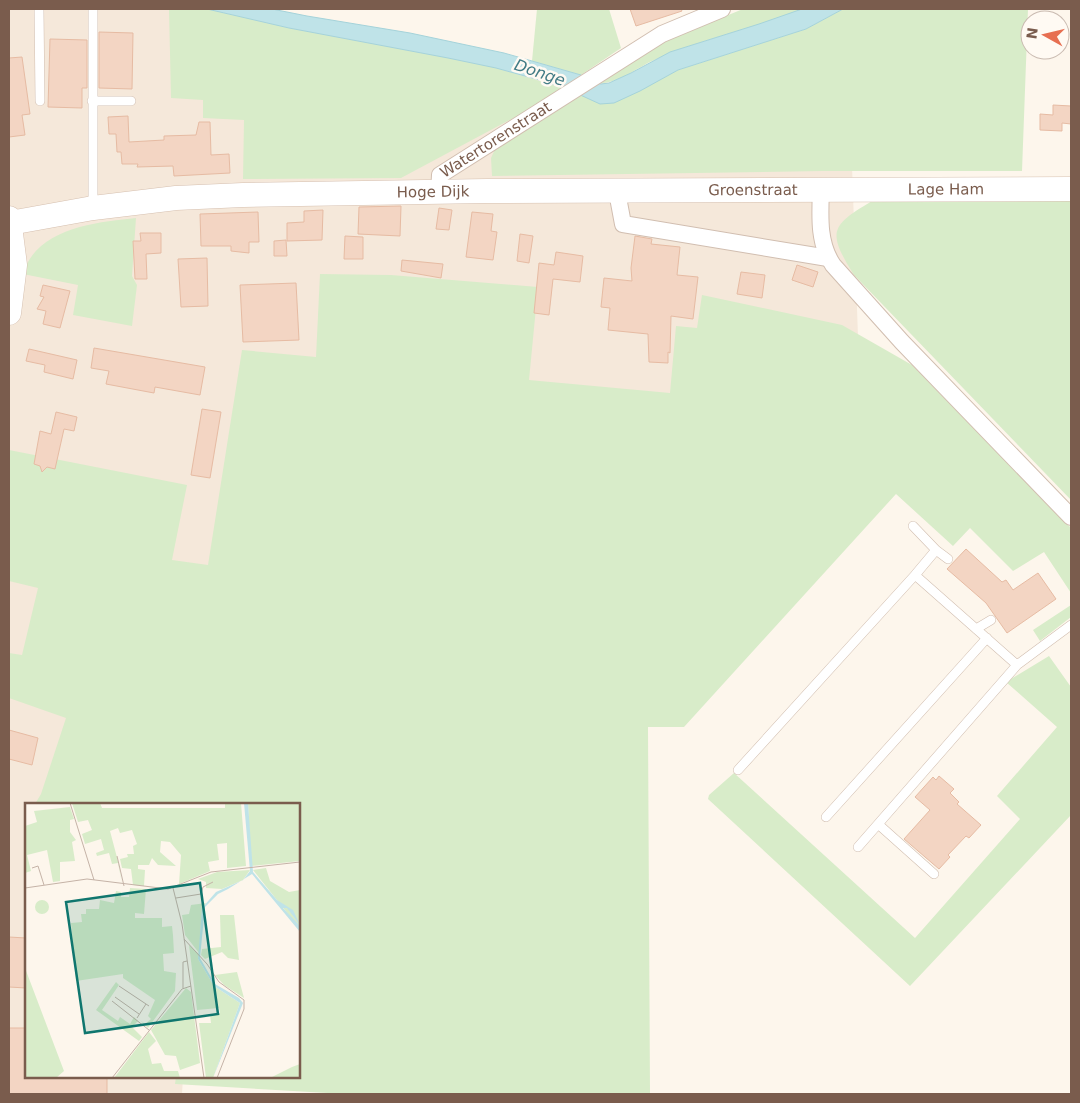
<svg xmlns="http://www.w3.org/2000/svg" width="1080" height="1103" font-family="'DejaVu Sans',sans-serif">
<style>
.residential{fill:#f5e8da}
.green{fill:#d8ecc9}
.water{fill:#bfe3e8;stroke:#a5d3da}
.building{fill:#f3d5c3;stroke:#e6bba3}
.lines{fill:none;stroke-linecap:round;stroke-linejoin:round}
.lane-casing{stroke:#d1beb0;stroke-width:10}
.street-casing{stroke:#d1beb0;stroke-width:18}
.secondary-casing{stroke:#d6c0b0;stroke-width:25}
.lane{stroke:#fff;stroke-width:9}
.street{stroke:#fff;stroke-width:16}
.secondary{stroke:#fff;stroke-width:24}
.labels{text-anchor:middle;stroke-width:5;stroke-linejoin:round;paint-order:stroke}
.street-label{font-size:15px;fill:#7a5c4d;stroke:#fffaf3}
.water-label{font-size:16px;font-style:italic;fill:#437c86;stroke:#fffaf3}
.inset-road{fill:none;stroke:#c5b3a7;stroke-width:1}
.view{fill:#0f766e;fill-opacity:0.15;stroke:#0f766e;stroke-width:2.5}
.inset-edge{fill:none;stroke:#7a5c4d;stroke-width:2.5}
</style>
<rect width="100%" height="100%" fill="#fdf6ec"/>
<path class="residential" d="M9,9H267L293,13L851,137L858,337L692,423L219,575L71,717L46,804H26V1077H183L182,1094H9Z"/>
<path class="green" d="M169,9H207L289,28L448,58L496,68L563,88L536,106L401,178L243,179L244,120L203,118V100L171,98Z
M537,9H609L621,48L581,75L532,61Z
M743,9H802C787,17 767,22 751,27C718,37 684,46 652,61C633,70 616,86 592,83L655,45Z
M843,9H1028L1022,171H822L492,176L491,158L496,147L576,93L661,79L678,70L806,29Z
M872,201H1071V500L854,275C827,232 830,226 872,201Z
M136,218L132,276L137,285L132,326L73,315L78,285L23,274C36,228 97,222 136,218Z
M320,274L391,275L538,287L529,380L670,393L676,326L697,328L702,295L842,325L912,365L1071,528V593L1044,552L1013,571L970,528L953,546L896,494L684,727H648L650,1094H345L175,1084L176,1077H299V804H35L41,794L66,718L9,698V653L22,655L38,588L9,581V450L187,485L172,560L208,565L242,350L316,357Z
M1071,605V617L1040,641L1033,630Z
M1049,656L1071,687V815L910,986L708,799L709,795L734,773L915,938L1020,819L997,796L1057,727L1006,682Z"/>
<path class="water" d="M207,9H272L307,16L410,33L504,53L581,75L592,82L601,84L609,83L631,73L670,52L759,24L802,9H843L806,29L678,70L640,91L614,103L600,104L576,93L550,83L496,68L448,58L289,28Z"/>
<path class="building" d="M630,9H681L682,11L636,26Z
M99,32L133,33L132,89L99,88Z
M50,39L87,40V88H82V108L48,107Z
M22,57L30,114L22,115L25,135L9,137V58Z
M1053,105L1071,106V124L1062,123V131L1040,130V114L1053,115Z
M128,116L129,142L164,140V136L196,135L199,122H210L211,155L229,154L230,173L174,176L173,166L137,167L138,164H122L121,152H117L116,134H109L108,117Z
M401,206L400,236L358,234L359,207Z
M439,208L452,210L449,230L436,229Z
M323,210L322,240L287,241V223L304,222V211Z
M258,212L259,242H249V253L231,251V246H201L200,214Z
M472,212L493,214L491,231L497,232L493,260L466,257Z
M140,233H161V253L146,254L147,279H135L133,241H141Z
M520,234L533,236L529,263L517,261Z
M345,236L363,237V259H344Z
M635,236L652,239L651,244L680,247L677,275L698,277L693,319L671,316L670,353L668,352V363L649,362L648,334L608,330L610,308L601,307L604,278L632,281L631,268Z
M286,240L287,256H274V241Z
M556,252L583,256L580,282L553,279L549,315L534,313L539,263L554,265Z
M207,258L208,306L181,307L178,259Z
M402,260L443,264L441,278L401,271Z
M797,265L818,272L813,287L792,280Z
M741,272L765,275L762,298L737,294Z
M296,283L299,340L243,342L240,285Z
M43,285L70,291L60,328L43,324L46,311L37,309L44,297L40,296Z
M94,348L205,367L200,395L155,387L154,393L106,384L109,371L91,368Z
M29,349L77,360L73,379L44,372L45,365L26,361Z
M202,409L221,412L210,478L191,475Z
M56,412L77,417L74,431L64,429L55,469L47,467L42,472L40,466L34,464L40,431L51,434Z
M966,549L1002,582L1006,580L1013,590L1038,573L1056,599L1007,633L986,603L947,569Z
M9,730L38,738L32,765L9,759Z
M939,776L954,789L950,793L959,802L957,804L981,825L969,838L966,836L948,855L950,857L939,869L904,839L930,810L915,797L933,777L936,780Z
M9,937L26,938V988L9,987Z
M9,1028H26V1077H107V1094H9Z"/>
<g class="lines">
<g class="lane-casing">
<path id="lane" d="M39,9L40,101
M92,101H131
M93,207V9
M913,526L936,550L948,559
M936,550L915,575L1017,665
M976,629L991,620
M738,770L915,575
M826,817L987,638
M878,824L934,874
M858,847L1017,665L1071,625"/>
</g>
<g class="street-casing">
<g id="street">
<path d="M821,190C820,216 818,243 833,265L902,342L1071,517"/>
<path d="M617,192L623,224L828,258"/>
<path id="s1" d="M439,193L440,175L662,34L722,9"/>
</g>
</g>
<g class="secondary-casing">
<g id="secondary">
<path d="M9,218L15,265L9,313"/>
<path id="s2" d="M10,223L93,208L176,198L243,195L487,191L1071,189"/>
</g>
</g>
<use href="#lane" class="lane"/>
<use href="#street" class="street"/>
<use href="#secondary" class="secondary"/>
</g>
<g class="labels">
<g class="street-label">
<text dy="5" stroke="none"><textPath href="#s1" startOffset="84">Watertorenstraat</textPath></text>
<text dy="5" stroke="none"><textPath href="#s2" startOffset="938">Lage Ham</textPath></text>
<text dy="5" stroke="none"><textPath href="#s2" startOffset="745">Groenstraat</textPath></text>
<text dy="5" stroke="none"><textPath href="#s2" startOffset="425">Hoge Dijk</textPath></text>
</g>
<g class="water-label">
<text transform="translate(540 72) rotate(19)" y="6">Donge</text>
</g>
</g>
<g transform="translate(25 803)">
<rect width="275" height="275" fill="#fdf6ec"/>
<path d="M47,0H75L77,5H200V0H216L221,63L202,65V40L192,41L194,57L183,59L185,68L154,81L156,52L145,39L136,38L135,49L151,63L133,62L127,55L124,62H113V66L120,67L119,83L108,82L106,66L97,65L95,56L103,54L102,51H109L108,43L112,41L107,27L95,30L93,25L85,28L94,62L97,80L93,60L87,61L84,50L72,53L71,50L79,47L76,36L60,41L57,31L67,27L63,17L53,19ZM223,0H275V58L226,63ZM45,4L49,16L45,17V29L51,37L47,39L50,58L35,59V78L28,79L22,47L2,52L6,68L0,70V23L12,19L9,8ZM241,65L245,78L264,89L275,87V126L228,67ZM225,67L218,77L197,86L181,85V79L173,76L192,69ZM105,85L121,86L119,111L110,110V115H137V124L147,123L148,132L149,150L138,151L139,168L151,170L150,188L123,225L115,217L120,221L126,216L123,213L130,197L98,175V171L51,178L46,120L57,119L56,111H61V106H74L75,97L89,100L91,88L96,89V94H104ZM10 104a7 7 0 1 1 14 0a7 7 0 1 1-14 0ZM181,100L177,106L174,150L160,132L157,112L164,111L166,102ZM195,112H209L214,157L203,155L197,149L180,156L176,152L177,146L196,144ZM164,142L174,151L173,156L189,183L215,200L188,275H181L174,220H186L185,212L195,210L194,205L172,207ZM0,165L39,268L31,275H0ZM212,169L219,195L199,182L190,172ZM91,179L94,182L77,207L93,218L95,214L105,221L109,214L113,218L107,224L117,234L114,238L71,207ZM161,185L166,189L175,260L155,267L151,253L140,252L126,227ZM124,229L131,238L123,246L127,261L136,260L139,268H153L155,275H89ZM275,261V275H245L267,264Z" fill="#d8ecc9"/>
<path d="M219,0H223L228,69L252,97L268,107L275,122L262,105H258L275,123V129L227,71L203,86L193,91L180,104L175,155L190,181L214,195L218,200L188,275L215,200L189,183L173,156L177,105L191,89L218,77L225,68Z" fill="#bfe3e8"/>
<path class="inset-road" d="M45,0L69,77M92,53L99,83M7,65L13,63L19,82M0,85L62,76L143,86L186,69L275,59M148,85L157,121L179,275M151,95L176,91L178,84L188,79M159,136L182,161L194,179L219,197V206L192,275M94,183L121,201M158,185V159L162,158M90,194L114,211M87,198L124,227M112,215L121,201L124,203M87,275L157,186L166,183"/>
<path class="view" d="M175,80L193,211L60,230L41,99Z"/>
<rect width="275" height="275" class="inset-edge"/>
</g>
<rect width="1080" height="1103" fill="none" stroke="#7a5c4d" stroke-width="20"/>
<g transform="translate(1045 35) rotate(278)"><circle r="24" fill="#fffaf3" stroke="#cabbb1"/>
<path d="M0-4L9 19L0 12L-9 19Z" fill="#e76f51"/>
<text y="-8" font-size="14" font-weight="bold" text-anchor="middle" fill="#7a5c4d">N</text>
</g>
</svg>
